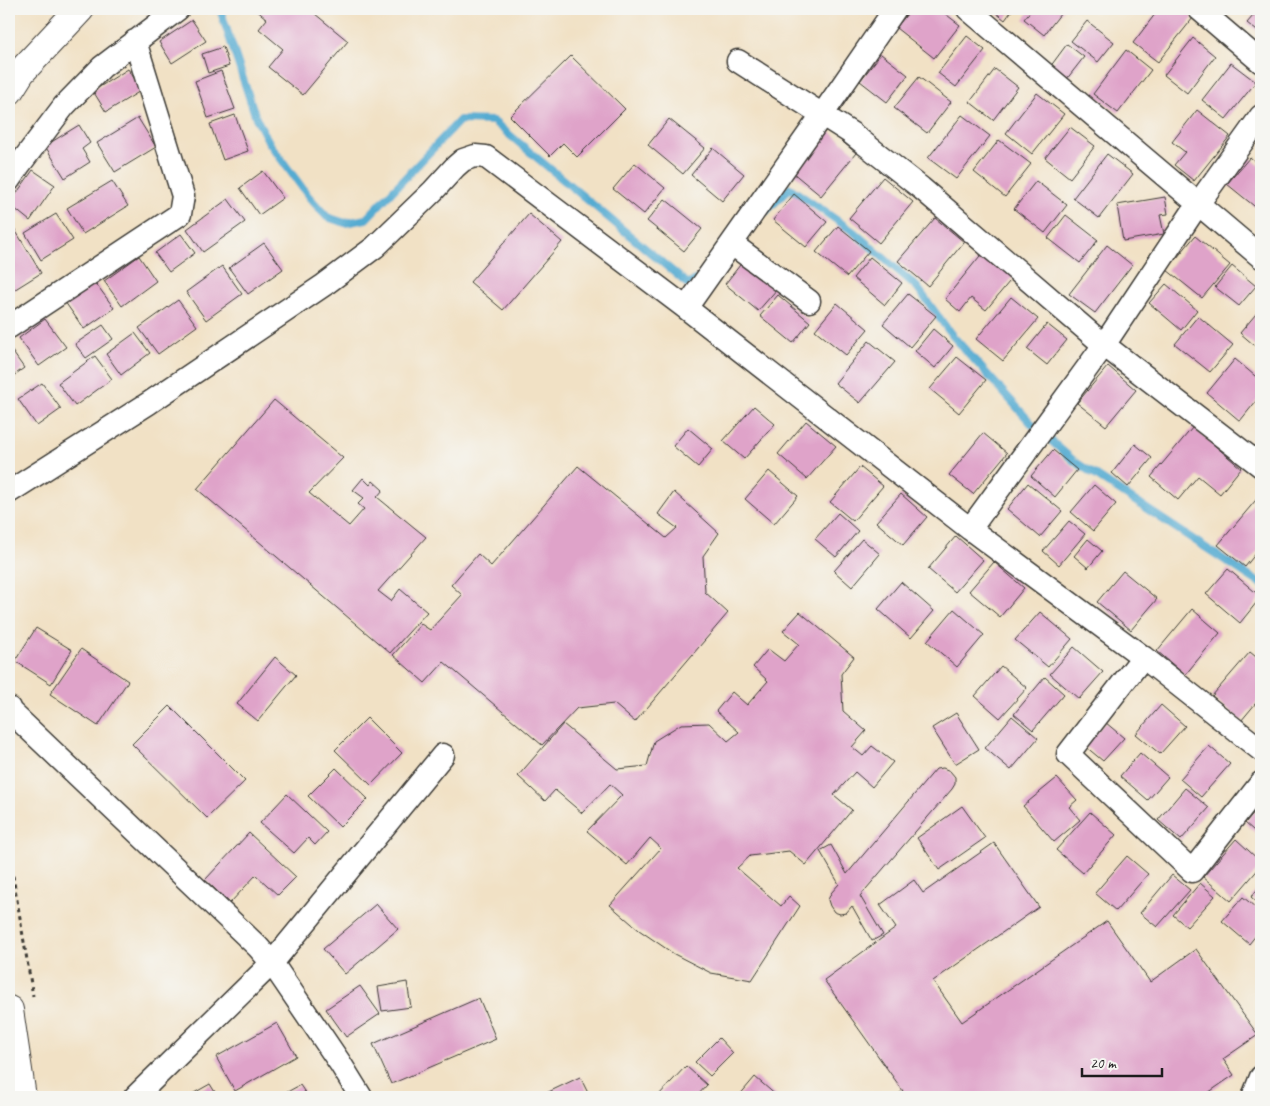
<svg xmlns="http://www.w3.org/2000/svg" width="1270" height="1106" font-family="Caveat,sans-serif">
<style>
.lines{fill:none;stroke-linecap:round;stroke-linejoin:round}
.stream{stroke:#55abd1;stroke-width:8}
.building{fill:#dfa3c9}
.street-casing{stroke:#3c3a35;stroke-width:25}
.highway-casing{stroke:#3c3a35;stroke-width:30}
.path{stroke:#3c3a35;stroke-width:3;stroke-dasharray:4 4;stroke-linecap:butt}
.street{stroke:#fff;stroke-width:22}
.highway{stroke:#fff;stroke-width:28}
</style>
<rect width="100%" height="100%" fill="#f6f6f2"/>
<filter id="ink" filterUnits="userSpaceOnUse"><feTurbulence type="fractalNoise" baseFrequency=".02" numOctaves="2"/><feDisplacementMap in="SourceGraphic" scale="10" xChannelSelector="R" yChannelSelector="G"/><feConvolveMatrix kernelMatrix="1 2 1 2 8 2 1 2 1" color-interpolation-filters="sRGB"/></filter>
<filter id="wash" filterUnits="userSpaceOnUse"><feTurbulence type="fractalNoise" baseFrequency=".0096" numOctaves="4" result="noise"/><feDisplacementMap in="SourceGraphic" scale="20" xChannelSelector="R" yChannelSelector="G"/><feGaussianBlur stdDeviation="1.12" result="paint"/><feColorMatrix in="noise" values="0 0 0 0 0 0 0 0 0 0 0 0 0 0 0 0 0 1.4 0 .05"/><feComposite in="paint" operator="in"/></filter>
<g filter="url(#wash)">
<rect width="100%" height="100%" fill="#f1e1c5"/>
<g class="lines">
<path class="stream" d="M220,9L256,118L270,144L309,197L327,217L345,223L366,219L460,120L493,121L689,285L695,280
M766,211L790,188L854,232L917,287L951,334L1032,424L1074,461L1261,584"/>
</g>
<g id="blocks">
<path class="building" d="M255,9H309L348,41L303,95L268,67L283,49L259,29L267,19Z
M911,9H939L960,25L934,58L896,28Z
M991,9H1013L1005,20Z
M1032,9H1064L1044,35L1024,19Z
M1159,9H1182L1193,18L1158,62L1133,43Z
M1259,9H1261V34L1247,23Z
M192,20L206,41L172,63L159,42Z
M1087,21L1114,42L1098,62L1071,41Z
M967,36L985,50L956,87L938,73Z
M1193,38L1215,56L1187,93L1164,75Z
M1067,44L1084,57L1066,80L1050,67Z
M223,47L229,66L208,73L202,54Z
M1126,50L1151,70L1118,113L1093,94Z
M881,54L908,75L887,102L860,81Z
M571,56L625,109L577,157L563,143L550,156L510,116Z
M1231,63L1256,82L1226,119L1202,100Z
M128,69L142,90L106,112L93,91Z
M995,69L1018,87L993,120L970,102Z
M221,71L235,109L208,118L195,81Z
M919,77L951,102L927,133L894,108Z
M1037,93L1064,114L1032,154L1006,133Z
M1197,110L1230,136L1194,181L1174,165L1185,152L1172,142Z
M235,115L248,151L223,160L210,124Z
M962,115L990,136L956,179L928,158Z
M138,118L156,147L115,172L97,143Z
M669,119L705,148L683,174L648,145Z
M79,125L90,143L82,149L90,162L65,178L45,146Z
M1070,127L1095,146L1070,178L1045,158Z
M827,129L856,153L821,196L792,172Z
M999,140L1031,164L1005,197L974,172Z
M713,148L744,174L722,201L691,175Z
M1107,154L1133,174L1099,218L1073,198Z
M1250,157L1261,167V207L1259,210L1227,184Z
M635,163L665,188L644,214L613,189Z
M33,170L55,185L30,221L9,204Z
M263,171L283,198L259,215L240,188Z
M883,177L913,202L879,243L849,218Z
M112,181L128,206L83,234L67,208Z
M1036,181L1067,205L1045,233L1014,209Z
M794,194L827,222L806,247L773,220Z
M1165,197L1168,214L1160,215L1164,234L1123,241L1117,205Z
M228,199L245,222L203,252L187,229Z
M665,199L702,229L684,251L647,221Z
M56,214L73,240L41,260L25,233Z
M529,214L562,242L503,310L470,282Z
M1066,215L1098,240L1080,263L1048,238Z
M935,218L964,242L928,286L898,261Z
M838,226L869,251L847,277L816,252Z
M14,228L41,273L9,293V231Z
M181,234L195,253L169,272L155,253Z
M1195,236L1230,265L1202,298L1167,270Z
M264,243L283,269L248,294L229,268Z
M1107,245L1132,265L1095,313L1069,294Z
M984,251L1014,276L986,310L971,298L960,312L945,299Z
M139,256L156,281L122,306L104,281Z
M870,257L902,283L885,305L853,278Z
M744,260L778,288L758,311L725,284Z
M222,266L242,294L206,320L186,292Z
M1232,266L1256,286L1239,306L1215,287Z
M94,281L114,308L84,329L65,302Z
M1166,284L1197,310L1181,330L1149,303Z
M908,294L936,316L910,347L883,324Z
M778,295L810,322L793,343L760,316Z
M1011,297L1038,319L1003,361L976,339Z
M178,300L197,326L158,354L139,328Z
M837,303L868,329L846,355L815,330Z
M1261,308V351L1240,333Z
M1198,316L1233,345L1210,372L1175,344Z
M45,319L66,347L39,366L19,338Z
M1047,324L1067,340L1047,365L1027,349Z
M103,325L113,339L86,358L75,344Z
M933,329L953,346L935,368L915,351Z
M135,333L150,353L121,375L106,354Z
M869,341L895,362L860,403L835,383Z
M9,347L24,368L9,379Z
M95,356L112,379L75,406L58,383Z
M957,357L986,380L959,413L930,389Z
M1235,359L1261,381V395L1240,421L1207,393Z
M1108,366L1136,390L1106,426L1077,403Z
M42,383L61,409L37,426L18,399Z
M274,400L343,458L309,493L349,526L364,509L358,504L364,498L353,490L363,478L370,485L373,481L383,490L377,497L426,537L378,591L391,601L400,589L427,612L390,653L197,489Z
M754,406L775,424L744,459L723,441Z
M806,421L836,446L807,479L778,454Z
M1193,427L1241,468L1220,494L1198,476L1178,500L1151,477Z
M688,428L713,449L698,467L673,446Z
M983,433L1007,453L973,494L949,475Z
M1135,444L1152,458L1128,487L1112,473Z
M1053,450L1077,470L1055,497L1031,476Z
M578,466L666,538L677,528L658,514L674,492L719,533L703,556L705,592L728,613L635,722L614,704L577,708L542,745L444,662L425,683L393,655L421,624L430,630L462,595L451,585L478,554L491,566Z
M860,467L883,486L853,521L830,502Z
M769,471L798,496L774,524L745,499Z
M1028,483L1062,511L1040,537L1007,509Z
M1094,485L1116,504L1093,531L1071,512Z
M901,494L927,517L903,545L876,522Z
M1261,494V547L1245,567L1218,545Z
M838,513L858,531L836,557L815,539Z
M1069,521L1085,534L1059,565L1043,551Z
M956,536L983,560L955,592L928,569Z
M862,539L880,554L852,587L834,571Z
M1088,539L1102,551L1088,568L1074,556Z
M994,562L1024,588L1000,617L969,591Z
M1228,569L1261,597L1240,623L1206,594Z
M1123,571L1157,599L1131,630L1097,602Z
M901,582L934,611L911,638L878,609Z
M954,609L984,635L957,667L927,641Z
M1192,609L1220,633L1185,675L1157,651Z
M800,612L854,657L841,674L843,711L866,731L852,747L863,756L872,746L893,762L872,787L855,772L834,795L852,810L806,865L789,851L750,856L737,868L781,906L789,896L800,906L752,980L711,973L674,954L639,930L610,905L661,848L650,838L627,865L587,831L622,795L610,784L582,813L555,790L545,801L518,776L563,724L617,769L647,766L654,741L681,724L709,723L728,741L739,732L716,711L732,692L747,705L768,681L753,667L768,649L784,661L799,644L783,631Z
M1040,612L1072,639L1048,667L1015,640Z
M36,628L72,650L51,684L15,661Z
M1074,647L1103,672L1079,699L1050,674Z
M81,649L128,681L98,726L50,694Z
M1250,652L1261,661V697L1241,721L1212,696Z
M275,657L296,675L258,721L237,704Z
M1001,666L1027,688L1000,718L975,696Z
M1045,677L1064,694L1033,730L1014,714Z
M1161,705L1185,726L1160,754L1136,734Z
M170,706L245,781L207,818L132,744Z
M956,713L979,749L955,764L932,728Z
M1012,716L1038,738L1011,770L985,748Z
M367,718L402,753L371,785L335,750Z
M1105,722L1124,738L1103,761L1085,746Z
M1209,746L1230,764L1201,797L1180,779Z
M1140,753L1168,777L1148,800L1120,776Z
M336,768L368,799L340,827L308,796Z
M943,768L950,771L955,777V784L952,789L860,896L883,935L872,941L852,906L846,913L840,914L834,912L830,906L828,900L831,893L839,884L820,851L831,845L847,874L936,769Z
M1057,778L1077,800L1069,807L1080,820L1054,842L1023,806Z
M1185,788L1209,808L1181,840L1158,820Z
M287,794L327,832L315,845L308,838L294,853L260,823Z
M1261,804V837L1245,823Z
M962,806L985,838L939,870L917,838Z
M1090,812L1116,835L1083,873L1056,850Z
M249,833L296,877L278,895L256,875L230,903L205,880Z
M1236,839L1261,862V866L1231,901L1203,877Z
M994,843L1039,907L933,981L962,1022L1107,921L1150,982L1196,949L1258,1035L1223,1059L1234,1075L1202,1097H894L903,1091L824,980L896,928L880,905L914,880L923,893Z
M1127,856L1148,874L1116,911L1095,893Z
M1172,875L1190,890L1157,927L1140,913Z
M1200,883L1215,896L1187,927L1173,915Z
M1261,885V906L1251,897Z
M1243,897L1261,912V929L1249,944L1222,921Z
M376,904L398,929L345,974L323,949Z
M407,982L411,1007L382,1011L378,987Z
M360,986L380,1014L346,1037L326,1009Z
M479,998L496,1039L391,1084L373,1044Z
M277,1023L296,1056L235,1091L216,1057Z
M719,1038L733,1053L710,1076L695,1062Z
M686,1066L707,1085L696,1097H657Z
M580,1077L590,1097H538Z
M755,1077L778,1097H738Z
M210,1084L218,1097H187Z
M300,1085L308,1097H278Z"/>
</g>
</g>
<g filter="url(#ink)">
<use href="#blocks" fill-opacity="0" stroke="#3c3a35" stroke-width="1"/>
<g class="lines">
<g class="street-casing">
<path id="street" d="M968,9L1261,257
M1199,9L1261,62
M738,61L851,133L921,188L1104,345L1261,466
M9,180L20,164L64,106L102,67L178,9
M732,244L809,301
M686,308L822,115L895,9
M9,327L180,214L183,196L135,41
M9,492L149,403L324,285L375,247L433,191L455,167L463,160L475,156L486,157L686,308L970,529L1143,657L1261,750
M970,529L1104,345L1198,204L1261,116
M1143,657L1068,754L1192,871L1261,783
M9,708L10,711L258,947L272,963L340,1063L361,1097
M135,1097L272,963L443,755
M1253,1097L1261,1077"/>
</g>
<g class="highway-casing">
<path id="highway" d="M9,91L21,72L80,9
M9,1010L22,1097"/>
</g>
<path class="path" d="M9,852L33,996"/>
<use href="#street" class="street"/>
<use href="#highway" class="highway"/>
</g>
</g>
<rect width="1270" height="1106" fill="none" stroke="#f6f6f2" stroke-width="30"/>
<path d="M1082 1068v8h80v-8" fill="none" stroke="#1c1c1c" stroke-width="2.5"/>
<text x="1090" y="1068" font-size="15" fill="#1c1c1c" stroke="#f6f6f2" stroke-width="4" paint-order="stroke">20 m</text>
</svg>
